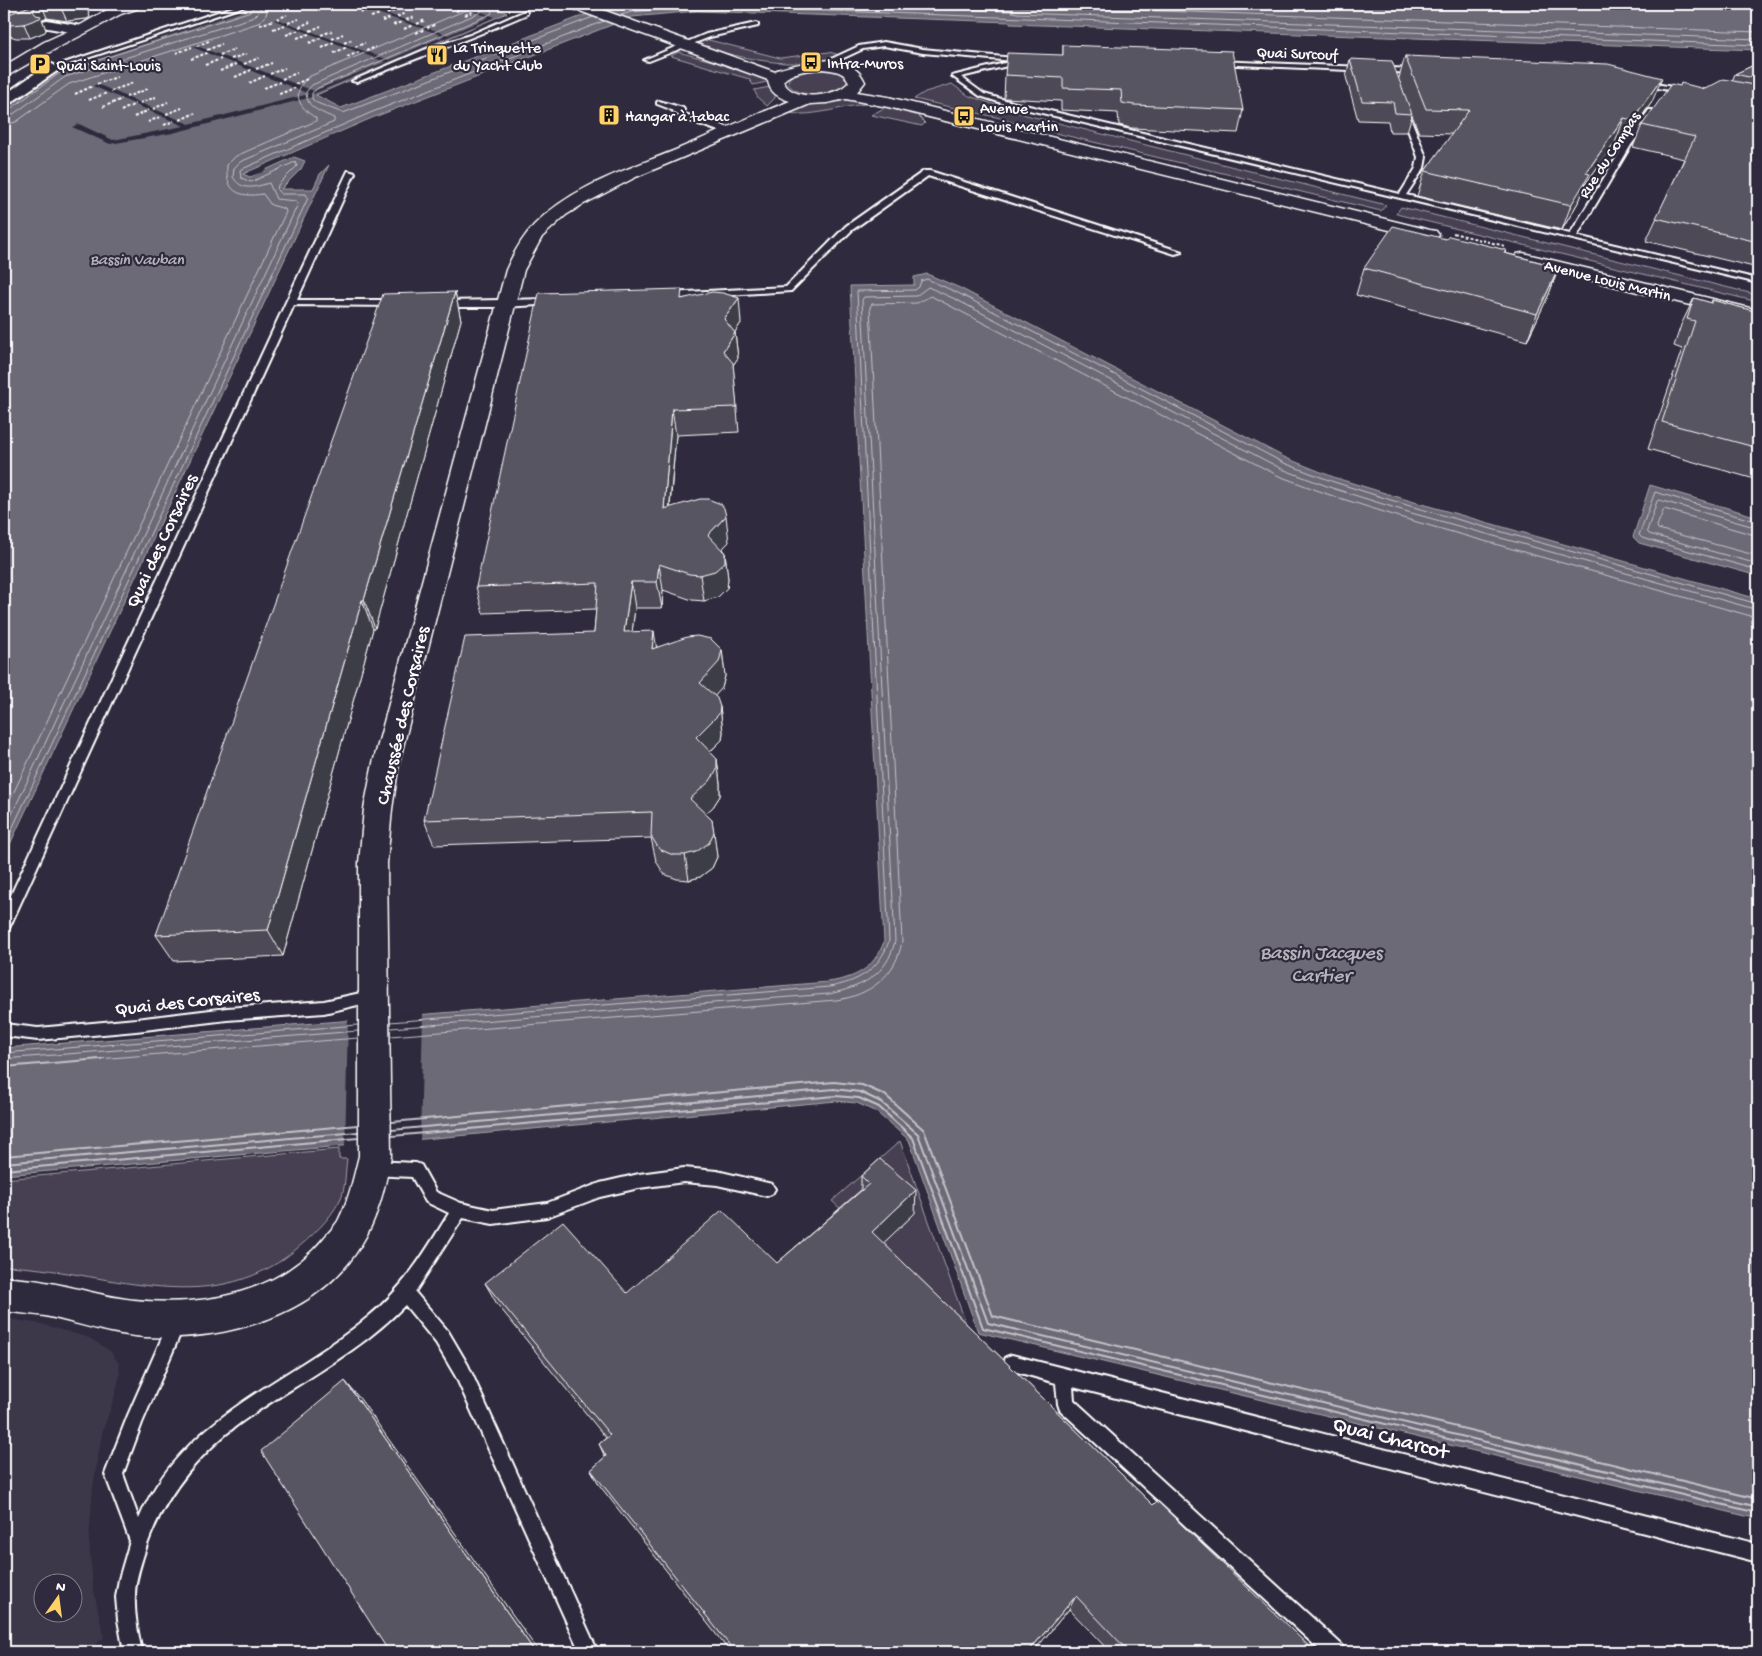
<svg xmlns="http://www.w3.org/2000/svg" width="1762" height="1656" font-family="'Gochi Hand',sans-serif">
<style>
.built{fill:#3c3749;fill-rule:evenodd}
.green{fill:#464152;stroke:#a2a0a8}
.water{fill:#6d6a77;stroke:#a7a6ad}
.pier{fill:#2f2a3d}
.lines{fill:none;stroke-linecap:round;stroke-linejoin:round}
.shore-far1{stroke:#c5c3c9;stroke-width:1}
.shore{stroke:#c5c3c9;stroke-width:2}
.lane-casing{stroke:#fff;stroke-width:4}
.street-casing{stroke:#fff;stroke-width:4}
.secondary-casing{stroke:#fff;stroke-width:3}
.path{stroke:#fff;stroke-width:2;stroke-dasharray:3 2;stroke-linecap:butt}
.lane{fill:#2f2a3d;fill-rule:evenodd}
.street{fill:#2f2a3d;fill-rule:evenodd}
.secondary{fill:#2f2a3d;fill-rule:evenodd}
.wall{fill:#4d4956;stroke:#fff}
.shaded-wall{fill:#3e3c46;stroke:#fff}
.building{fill:#595564;stroke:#fff}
.labels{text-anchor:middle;stroke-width:4.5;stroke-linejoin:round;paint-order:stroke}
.far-poi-label{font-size:16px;fill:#fff;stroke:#2f2a3d;text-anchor:start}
.far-street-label{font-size:16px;fill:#fff;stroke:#2f2a3d}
.far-water-label{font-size:16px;font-style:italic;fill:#b6b4bb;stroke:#2f2a3d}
.street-label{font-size:19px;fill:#fff;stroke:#2f2a3d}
.water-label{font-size:20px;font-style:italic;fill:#b6b4bb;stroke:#2f2a3d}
.near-street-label{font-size:22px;fill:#fff;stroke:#2f2a3d}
</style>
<rect width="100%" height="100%" fill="#2f2a3d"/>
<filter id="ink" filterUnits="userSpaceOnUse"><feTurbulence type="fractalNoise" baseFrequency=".02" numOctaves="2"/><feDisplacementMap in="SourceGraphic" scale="10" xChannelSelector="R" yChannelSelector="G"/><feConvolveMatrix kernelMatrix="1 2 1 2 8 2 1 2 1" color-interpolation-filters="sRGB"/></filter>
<g filter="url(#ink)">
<path class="built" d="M4,1318L41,1324L90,1338L110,1351L119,1363L120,1375L114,1399L102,1433L93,1487L89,1539L93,1587L104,1638L85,1652H4ZM42,1584H72V1614H42Z"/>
<path class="green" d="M705,39L780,58L829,52L840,55C794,73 744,57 698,47L701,40Z
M678,52L761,74L767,82L753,85L749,79L671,56Z
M819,69C832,70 843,70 850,81C847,84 842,90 838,92C825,99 797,96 788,84C788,70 809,69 819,69Z
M952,84L969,96L1026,115L1386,205L1381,211L1014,123L1000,118L914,99L925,92Z
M770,87L775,92V98L767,106L758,98L754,90Z
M848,99L871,101L866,104C843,106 807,119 786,112L798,107Z
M888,106L914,112L925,123L922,126L871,115Z
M1401,207L1758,295V302L1396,214Z
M900,1141L968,1329L832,1201Z
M339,1149V1159H347C345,1171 346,1189 340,1200C329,1221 312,1236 294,1251C207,1322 103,1269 4,1266V1179Z"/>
<path class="water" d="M257,4H488L507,13L316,95L341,108L603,8L593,4H1758V50L1010,24V22L697,11L632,17L372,118L243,174L250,177L294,157L305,161L301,169L281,189H313L320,174L329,165L4,857V107L57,70L56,69Z
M927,274L960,288L1286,458L1336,478L1411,501L1758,599V1519L978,1332L909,1140L876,1112L857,1103L836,1101L424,1139L4,1175V1048L828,982C856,978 873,969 884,942L850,286L914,285V277Z
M1650,485L1758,517V576L1639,543L1633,537Z"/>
<path class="pier" d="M258,4H264L71,68L68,66Z
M352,4H359L448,35L489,17L452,4H460L495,17L311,95L312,97L173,133L110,144L72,127L79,124L113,140L184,126L93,86L97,84L189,124L309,94L192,47L197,46L314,91L385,62L274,20L277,19L389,60L444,36Z
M367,121L369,122L294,154L297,155L267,168L263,172L251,176L245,174Z
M423,1012L420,1142L345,1147L348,1018Z"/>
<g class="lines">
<path class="shore-far1" d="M488,4L492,12L491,14L318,88L312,93V99L317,103L343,113L593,17
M817,4L1009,11L1017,13L1758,39
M1013,4L1019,6L1758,32
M621,15L631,12L698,6L1758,45
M4,111L9,110L61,72L251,11L255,4
M4,117L12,115L65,77L254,17L260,11L261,4
M4,125L16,122L69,84L258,23L266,15L269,4
M1758,522L1655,492L1639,535L1642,538L1758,570
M1758,528L1659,500L1657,501L1647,531L1649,534L1758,564
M1758,536L1664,509L1657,526L1658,529L1758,556
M4,813L286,212L285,209L271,205L263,194C238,198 225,191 227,165L236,156L316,121V118C298,107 291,93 308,77L473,7L475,4
M4,831L298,204L296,201L276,199L269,183C255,187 242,192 233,177L234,168L240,162L334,122V118C321,112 306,108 306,92L312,85L481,12L482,4
M4,846L308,198L306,194H281L277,190L278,185L297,166L295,162L251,182L241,178L240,170L370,113L604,21
M390,1022L829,987C858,982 879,970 889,941L857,291L915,290L919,287L921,281L927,279L958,293L1284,463L1334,482L1410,506L1758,604
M391,1028L829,994C861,987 887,976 895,941L862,300L864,297L916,296L928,287L955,299L1282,469L1332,488L1408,512L1758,610
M391,1036L836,1000C869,996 897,975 902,941L870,307L872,304L917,303L931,296L1279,476L1330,495L1406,519L1758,618
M4,1053L358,1025
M4,1059L358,1031
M86,1060L358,1038"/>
<path class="shore" d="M4,1067L101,1059
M392,1122L834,1082L862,1085L885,1095L924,1130L993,1316L1758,1499
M392,1130L834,1089L860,1092L881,1102L918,1134L988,1323L1758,1507
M392,1136L835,1096L859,1098L879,1107L913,1138L983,1328L1758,1513
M4,1156L358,1125
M4,1163L358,1132
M4,1170L358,1138"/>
<g class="lane-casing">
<path id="lane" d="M242,4H251L54,69L49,68Z
M525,11L527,12V14C471,39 414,59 357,82L352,81L424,50L470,35Z
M756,23L758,24V26L710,37L649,61L644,60L706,34Z
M884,42L923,49L1024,59V61H1016V64L961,77L984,94L1012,102L1400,194L1416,168L1418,157L1400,108L1406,107L1426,157L1424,168L1406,195L1570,234L1624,145L1649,110H1655L1656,112L1631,145L1577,236L1758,279V283L1008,105L980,96L952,76L1013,61L923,53L884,46L863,49L833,63L817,67L814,65L829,60L859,46Z
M1217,61L1416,69L1419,71L1416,73L1215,64L1214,63Z
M1643,82L1685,89L1688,91L1685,93L1641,85V83Z
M659,101L683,108L684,110L681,112C698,121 719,120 734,132L727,134L682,118L670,109L657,104V102Z
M348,171L355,173L297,300H395L399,303L395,306L294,305L11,924L9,928L4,929V910L286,302Z
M924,171H930L1182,252L1175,254L928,176L852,230L791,291L667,299L663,296L667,293L786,287L846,226Z
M552,299L556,302L555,304L504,307H442L438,304L442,301Z
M374,990L379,992L381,996L379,1000L324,1013L227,1020L136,1031L38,1040L4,1036V1024L38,1028L136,1019L227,1008L324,1001Z
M373,1161L416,1163L421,1165L436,1192L461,1203L493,1210L547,1203L600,1183L639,1174L684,1168L717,1171L772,1184L775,1189L772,1194L767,1196L717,1185L684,1182L639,1188L600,1197L547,1217L493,1224L463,1218L415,1292L448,1331L468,1365L598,1652H580L456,1377L436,1343L405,1305C358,1354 295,1384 240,1423C194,1458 160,1501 143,1557C139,1570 135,1582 135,1595C134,1614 138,1633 142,1652H124L118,1620L116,1597L119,1579L130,1541L105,1474L128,1415L171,1317L177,1315L183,1317L185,1323L142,1423L123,1474L139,1519C182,1416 289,1383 368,1317C403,1289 426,1251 449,1213L426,1202L412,1177L373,1175L368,1173L365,1168L368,1163Z
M1012,1355L1758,1544V1562L1073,1387L1074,1400L1342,1645L1344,1652H1322L1060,1410L1058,1404L1056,1383L1006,1369L1004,1363L1006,1357Z"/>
</g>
<g class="street-casing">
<path id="street" d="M47,20L82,26L88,30L82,34L42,27L41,24L42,21Z
M52,64L59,68L57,71L9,104L4,105V95L47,65Z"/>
</g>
<g class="secondary-casing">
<path id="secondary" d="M123,4H143C138,11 126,11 119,15C82,36 45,53 9,75L4,76V66L44,42L77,27L112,7Z
M567,4H586L775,72L777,70C804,62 850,49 865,82L857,92L888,97L1430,230L1436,231L1439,235L1436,239L1430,240L888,107L846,99L827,103L810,104L784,115L636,177L582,205L566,215L542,237L524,270L399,763L392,809L387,863L391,1156C385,1187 378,1218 361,1245C318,1317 224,1341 145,1337C111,1335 79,1323 45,1316C31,1314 17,1313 4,1311V1277C18,1279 32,1279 45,1282C75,1287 104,1297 134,1300C203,1307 279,1294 324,1238C328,1233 334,1227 338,1221C349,1200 353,1179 359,1156V863L364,809L373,763L506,270C513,254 522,238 534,225C572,186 629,169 678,149C715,133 752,116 790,101C779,98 769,92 768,80L569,7ZM820,69C831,70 844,70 849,82C837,97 792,103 783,81C791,72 807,70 820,69Z
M1523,253L1758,310V322L1517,262L1514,258L1517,254Z"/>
</g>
<path class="path" d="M338,6L344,4
M369,7L377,4
M446,8L454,4
M349,9L358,6
M378,10L386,7
M456,11L463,8
M360,13L369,10
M387,14L396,10
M465,15L474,11
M371,17L380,14
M397,17L405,13
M277,19L287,15
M406,20L415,17
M382,21L391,18
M288,23L299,19
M417,24L425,20
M260,25L274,20
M393,25L402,22
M299,27L310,22
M427,28L436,24
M273,29L285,25
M404,29L413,25
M310,31L321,26
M416,33L425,29
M286,35L299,30
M321,35L332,31
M297,38L309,34
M332,39L343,34
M309,43L321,38
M344,43L353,39
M4,44L11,34
M197,46L211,40
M355,47L365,43
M322,48L334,42
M207,50L222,44
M366,51L376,47
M176,53L192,47
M334,53L347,47
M220,55L235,49
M347,57L359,52
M191,59L207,53
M231,59L246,54
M244,64L259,58
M205,65L221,59
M256,69L272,63
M220,71L236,64
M270,74L285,68
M235,77L251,70
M282,79L297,73
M249,83L265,76
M97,84L117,77
M295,84L310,78
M264,88L280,82
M111,91L133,83
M75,94L93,86
M279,94L295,88
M126,97L148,89
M89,100L107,93
M140,103L156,97
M103,107L122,99
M153,109L168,102
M121,111L135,104
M166,114L182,108
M134,117L149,110
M180,120L195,113
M148,122L162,116
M164,125L174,121
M1453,233L1505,246"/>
<use href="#lane" class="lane"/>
<use href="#street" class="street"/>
<use href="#secondary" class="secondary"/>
</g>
<path class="wall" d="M4,4L86,6L90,17L87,19L67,21L47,18L42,19L46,30L45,32L30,38H16L4,34Z
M1063,45L1243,110L1238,133L1131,128L1119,125L1118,113L1061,110V101L1004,98L1005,75L1063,55Z
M1405,56L1652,102L1622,144L1615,143L1586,183L1580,199L1562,230L1417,196L1425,171L1452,134L1419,133L1412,115L1407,132H1390L1388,121L1358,120L1346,77L1350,59L1399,78Z
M1758,63V268L1646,241L1684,159L1633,147L1642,125L1680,86L1705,89L1732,81L1735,74Z
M1446,239L1506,250L1505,253L1559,267L1549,294L1527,341L1356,295L1364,268Z
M455,292L461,320L375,628L373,629L283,956L174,961L156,935Z
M1694,298L1711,303L1712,300L1758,312V480L1648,449L1682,349L1674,346L1681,325Z
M683,299L741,323L735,332L738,358L733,365L739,432L676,435L670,508L729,542L722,549L725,553L728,579L727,588L718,597L704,601L692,600L663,590L662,608H635L632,632L657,647L722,650L725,676L722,688L714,696L720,707L723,732L722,740L710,752L717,759L720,784V796L713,807L705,813L712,820L717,857L712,868L700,877L689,880L677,879L664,874L656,861L651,838L434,845L424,820L594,633L596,609L483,613L476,587Z
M861,1176L915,1213L883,1243L1153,1505L1315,1652H1110L1069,1609L1033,1652H730L600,1486L591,1470L605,1457L599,1444L606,1438L497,1304L485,1283L627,1293L777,1263L861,1190Z"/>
<path class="shaded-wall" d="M4,4H44L42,5L47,18L42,19L46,30L45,32L30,38L24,24L4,20Z
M71,4H92L86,6L90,17L87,19L67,21L61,8Z
M1662,78L1652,102L1622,144L1632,120Z
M1624,118L1615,143L1586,183L1580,199L1562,230L1571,205L1586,173Z
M1559,267L1549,294L1527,341L1537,314Z
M455,292L461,320L375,628L364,600Z
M739,298L741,323L727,344L724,319Z
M735,333L738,358L725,376L723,351Z
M672,409L676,435L667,535L664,509Z
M726,516L729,542L711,561L708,535Z
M725,553L728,579L727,588L718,597L704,601L700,575Z
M659,564L663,590L662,608L657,582Z
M631,582L635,608L629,658L624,632Z
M362,600L373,629L283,956L268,930Z
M654,631L658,657L652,649Z
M722,650L725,676L722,688L703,709L700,683Z
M720,707L723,732L722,740L699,762L696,737Z
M717,759L720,784V796L713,807L694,824L690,799Z
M714,832L717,857L712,868L700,877L689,880L685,855Z
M916,1190L915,1213L872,1254V1232Z
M345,1381L361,1400L539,1652H535Z
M1076,1596L1069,1609L1033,1652H1028Z"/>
<path class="building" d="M35,4H85L81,6L61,8L42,5L36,6L33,11L36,15L41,16L40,18L24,24L10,25L4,23V16Z
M1063,45L1232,51L1243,110L1134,105L1122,103L1121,90L1063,88V78L1005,75L1007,53L1063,55Z
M1405,56L1608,64L1662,78L1632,120L1624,118L1586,173L1590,174L1571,205L1425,171L1469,110L1426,109Z
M1350,59L1392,61L1412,114L1395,113L1393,102L1362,101Z
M1758,63V79L1735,74Z
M1724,79L1758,86V242L1656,218L1695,137L1642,125L1671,84L1680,86L1681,83L1705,89Z
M1393,226L1446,239L1449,236L1506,250L1504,253L1559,267L1537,314L1364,268Z
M682,289L681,299L712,292L723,293L739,298L724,319L735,333L723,351L733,363L737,407L672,409L664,509L700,499H708L721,504L724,508L726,516L708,535L725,553V562L715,571L700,575L689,574L659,564L657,582H631L624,632L654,631L652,649L687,637L697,636L711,639L722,650L719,662L700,683L717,698L720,707L719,714L696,737L717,759V770L710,781L690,799L712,820L714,832L709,843L696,852L685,855H673L659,849L651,836L652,812L424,820L465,637L594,633L598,583L476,587L539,293Z
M455,292L364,600H362L268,930L156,935L383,294Z
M1694,298L1712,303V300L1758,312V448L1662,422L1695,321L1687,319Z
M880,1159L916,1190L872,1232L1153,1505L1157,1501L1315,1652H1129L1076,1596L1028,1652H735L591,1470L606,1456L599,1444L610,1435L485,1283L563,1221L627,1293L722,1210L777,1263L869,1184L861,1176Z
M345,1381L535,1652H389L261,1451Z"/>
</g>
<defs>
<g id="restaurant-square" transform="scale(1.125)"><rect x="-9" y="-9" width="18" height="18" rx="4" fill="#ffd166" stroke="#2f2a3d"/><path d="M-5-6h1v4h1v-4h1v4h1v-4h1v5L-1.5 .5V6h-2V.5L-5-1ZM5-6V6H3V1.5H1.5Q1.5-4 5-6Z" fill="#111"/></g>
<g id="bus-square" transform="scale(1.125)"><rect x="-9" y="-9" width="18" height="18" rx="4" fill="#ffd166" stroke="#2f2a3d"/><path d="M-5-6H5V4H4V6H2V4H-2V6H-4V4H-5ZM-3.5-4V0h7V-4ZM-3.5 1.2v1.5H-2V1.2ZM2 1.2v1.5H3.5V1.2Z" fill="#111"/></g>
<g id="parking-square" transform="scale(1.125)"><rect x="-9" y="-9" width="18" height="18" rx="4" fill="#ffd166" stroke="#2f2a3d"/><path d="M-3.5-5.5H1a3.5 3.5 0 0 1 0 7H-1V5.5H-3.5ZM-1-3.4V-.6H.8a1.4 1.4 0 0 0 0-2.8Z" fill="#111"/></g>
<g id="building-square" transform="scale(1.125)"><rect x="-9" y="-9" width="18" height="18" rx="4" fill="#ffd166" stroke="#2f2a3d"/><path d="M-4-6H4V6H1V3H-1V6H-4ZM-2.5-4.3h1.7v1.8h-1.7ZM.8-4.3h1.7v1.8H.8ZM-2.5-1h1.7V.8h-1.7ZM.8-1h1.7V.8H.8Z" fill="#111"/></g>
</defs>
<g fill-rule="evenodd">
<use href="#restaurant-square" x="437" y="55"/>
<use href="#bus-square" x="811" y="62"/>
<use href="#parking-square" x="40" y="64"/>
<use href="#building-square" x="609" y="115"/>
<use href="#bus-square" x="964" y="116"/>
</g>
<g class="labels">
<g class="far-poi-label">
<text x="453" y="52">La Trinquette<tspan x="453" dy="18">du Yacht Club</tspan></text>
<text x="827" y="68">Intra-Muros</text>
<text x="56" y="70">Quai Saint-Louis</text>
<text x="980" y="113">Avenue<tspan x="980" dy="18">Louis Martin</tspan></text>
<text x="625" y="121">Hangar à tabac</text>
</g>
<g class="far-street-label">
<text transform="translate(1297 52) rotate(2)" y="6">Quai Surcouf</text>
<text transform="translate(1608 154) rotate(-57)" y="6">Rue du Compas</text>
<text transform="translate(1608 279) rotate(14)" y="6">Avenue Louis Martin</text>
</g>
<g class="far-water-label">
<text x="137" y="264">Bassin Vauban</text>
</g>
<g class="street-label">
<text transform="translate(160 540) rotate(-65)" y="7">Quai des Corsaires</text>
<text transform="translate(401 715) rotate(-77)" y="7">Chaussée des Corsaires</text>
<text transform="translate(187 1000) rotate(-6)" y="7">Quai des Corsaires</text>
</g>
<g class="water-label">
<text x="1321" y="958">Bassin Jacques<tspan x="1321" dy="23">Cartier</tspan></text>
</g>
<g class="near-street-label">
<text transform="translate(1391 1436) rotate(14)" y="8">Quai Charcot</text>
</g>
</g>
<rect width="1762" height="1656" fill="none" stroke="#2f2a3d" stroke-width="20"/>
<rect x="10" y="10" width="1742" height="1636" fill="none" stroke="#fff" stroke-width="2" filter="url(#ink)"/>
<g transform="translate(58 1598) rotate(14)"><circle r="24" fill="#2f2a3d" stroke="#827f8b"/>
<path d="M0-4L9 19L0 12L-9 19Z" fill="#ffd166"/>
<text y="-8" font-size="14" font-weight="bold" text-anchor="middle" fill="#ffffff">N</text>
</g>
</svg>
